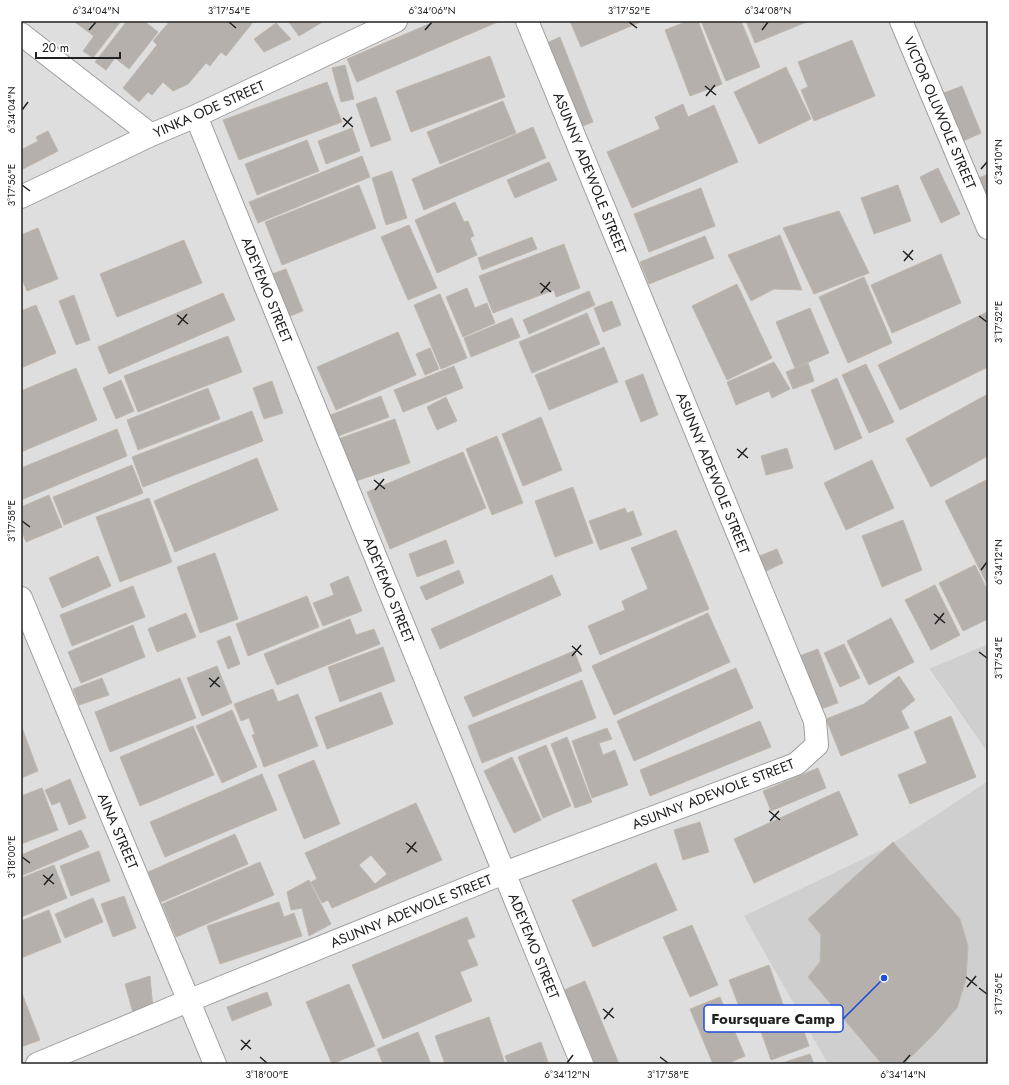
<svg xmlns="http://www.w3.org/2000/svg" width="1009" height="1085" font-family="Jost,sans-serif">
<style>
.residential{fill:#dfdede}
.religious{fill:#cfcfcf}
.building{fill:#b5b0ab;stroke:#c0b7ad;fill-rule:evenodd}
.lines{fill:none;stroke-linecap:round;stroke-linejoin:round}
.minor-casing{stroke:#9e9e9e;stroke-width:24}
.minor{stroke:#fff;stroke-width:22}
.ticks{fill:none;stroke:#212121;stroke-width:1.5}
.labels{text-anchor:middle;stroke-width:3;stroke-linejoin:round;paint-order:stroke}
.street-label{font-size:14px;fill:#212121;stroke:#fff}
.leader{fill:none;stroke:#1d4ed8;stroke-width:1.5}
.callout-dot{fill:#1d4ed8;stroke:#fff;stroke-width:1.5}
.callout{fill:#fff;stroke:#1d4ed8;stroke-width:1.5}
.callout-label{font-size:15px;text-anchor:middle;font-weight:bold;fill:#212121}
.neatline{fill:none;stroke:#212121;stroke-width:1.5}
.ticks-label{font-size:10px;text-anchor:middle;fill:#212121}
</style>
<rect width="100%" height="100%" fill="#f0eee9"/>
<path class="residential" d="M21,21H988V644L929,670L988,753V781L882,850L815,1041L828,1064H21Z"/>
<path class="religious" d="M988,644V753L929,669Z
M988,781V1064H828L744,916L882,850Z"/>
<path class="building" d="M77,21H121L93,58L83,51L94,36L76,23Z
M127,21H144L158,32L129,69L115,58L106,70L95,62Z
M170,21H252L253,22L226,56L221,52L210,66L206,63L188,84L173,91L163,82L152,95L148,92L139,102L123,88L157,45L153,41Z
M288,21H324L299,36Z
M436,21H500L357,82L347,59Z
M570,21H643L581,47Z
M688,21H698L722,84L690,96L665,30Z
M701,21H741L760,67L726,81Z
M746,21H809L755,43Z
M276,23L291,39L264,52L254,39Z
M560,37L593,122L575,129L542,45Z
M852,40L875,96L814,121L801,90L808,87L798,62Z
M490,56L505,97L411,132L396,91Z
M345,65L354,99L341,102L332,68Z
M786,67L811,119L759,144L734,92Z
M327,82L342,122L239,160L223,120Z
M962,86L981,133L961,142L941,94Z
M376,97L391,140L371,147L356,104Z
M503,101L516,133L440,164L427,132Z
M683,104L688,117L714,105L738,162L632,208L607,152L660,129L655,117Z
M533,127L546,158L424,210L412,179Z
M352,128L360,151L326,164L318,141Z
M48,131L58,151L21,170V150L38,141L36,137Z
M307,140L319,171L257,195L245,164Z
M362,156L370,177L258,223L249,202Z
M549,162L557,180L515,198L507,180Z
M938,168L960,214L941,223L920,177Z
M392,171L407,218L386,225L372,178Z
M988,174V201L974,180Z
M359,185L376,228L282,265L265,222Z
M898,185L911,221L874,234L861,198Z
M701,188L715,226L649,252L634,214Z
M455,202L464,222L468,221L474,236L470,238L477,255L437,273L415,220Z
M839,211L869,273L814,294L783,228Z
M409,225L437,288L408,300L381,237Z
M38,228L58,279L27,291L21,277V235Z
M780,235L802,290L774,289L751,301L728,255Z
M705,236L714,258L649,284L640,262Z
M532,237L537,249L482,270L478,258Z
M184,240L202,283L117,317L100,274Z
M564,244L580,288L556,297L554,290L493,313L479,276Z
M941,254L961,303L892,333L871,285Z
M286,269L303,311L285,318L269,275Z
M864,277L892,343L848,363L819,297Z
M737,284L772,358L727,380L692,306Z
M467,288L475,308L487,303L495,323L463,337L446,297Z
M589,291L595,305L529,334L523,320Z
M223,293L235,320L109,374L98,347Z
M440,294L467,358L441,369L414,305Z
M74,295L90,340L76,345L59,301Z
M612,301L621,325L603,332L594,308Z
M36,305L56,353L21,368V311Z
M810,308L829,353L795,368L776,322Z
M987,312L988,315V367L900,410L878,365Z
M587,313L600,344L532,373L519,342Z
M512,318L520,337L471,357L464,338Z
M398,332L416,375L336,410L317,367Z
M228,336L242,372L138,412L124,376Z
M604,347L618,382L549,410L535,375Z
M430,348L439,369L425,375L416,354Z
M774,362L790,389L772,398L769,391L736,405L727,382Z
M808,363L814,381L793,389L786,372Z
M866,364L894,422L869,433L842,375Z
M454,366L463,388L403,412L394,390Z
M76,368L97,420L21,452V391Z
M643,374L658,415L641,422L625,381Z
M837,378L862,438L835,450L811,390Z
M121,380L134,411L116,419L103,388Z
M272,381L283,413L264,419L253,388Z
M208,388L220,419L138,450L127,420Z
M988,394V456L931,487L906,439Z
M381,396L389,417L333,438L325,417Z
M446,397L457,421L437,430L427,407Z
M252,411L263,441L143,487L132,457Z
M541,417L562,470L523,486L502,434Z
M395,419L410,463L350,483L335,440Z
M117,429L127,456L21,500V468Z
M497,436L523,503L492,515L466,449Z
M787,448L793,468L766,475L761,456Z
M463,452L486,508L390,549L367,492Z
M257,458L278,510L175,552L154,501Z
M872,460L894,508L846,530L824,483Z
M132,465L143,493L64,525L53,497Z
M988,479V586L945,501Z
M573,487L593,543L555,557L535,501Z
M49,495L62,527L26,542L21,529V507Z
M149,498L172,562L120,582L96,517Z
M625,508L627,513L633,511L642,535L600,550L589,521Z
M903,520L922,570L882,587L862,536Z
M676,530L709,609L600,655L588,626L625,610L622,601L648,589L631,548Z
M446,540L454,563L417,577L409,554Z
M777,549L783,563L764,572L757,557Z
M215,553L238,619L200,633L177,567Z
M98,556L111,586L62,608L49,578Z
M975,565L988,591V619L963,631L939,583Z
M459,570L464,583L426,600L420,587Z
M552,575L561,595L440,649L431,629Z
M348,576L362,611L323,626L313,603L334,595L330,584Z
M935,585L960,635L931,650L905,600Z
M133,586L145,617L72,646L60,615Z
M307,596L319,627L248,656L236,624Z
M186,613L196,637L157,652L148,629Z
M708,613L730,662L614,715L592,666Z
M891,618L914,662L869,685L847,641Z
M350,619L356,635L374,629L380,644L277,685L264,654Z
M133,625L145,657L81,683L68,652Z
M230,636L240,664L228,669L217,641Z
M844,644L860,678L840,687L824,653Z
M383,647L395,681L340,702L328,667Z
M818,649L838,703L818,710L799,656Z
M574,651L582,671L473,717L464,697Z
M217,666L232,703L202,716L187,678Z
M736,668L753,708L634,761L617,721Z
M899,676L915,700L901,711L909,728L841,756L826,719L864,704Z
M102,678L109,695L79,705L73,689Z
M180,678L196,718L110,752L95,712Z
M582,680L596,718L482,763L468,726Z
M273,689L278,702L298,694L318,746L264,767L252,735L255,734L249,718L241,721L234,704Z
M381,692L393,724L327,749L315,717Z
M232,710L257,767L222,783L196,726Z
M951,716L976,777L910,804L898,775L927,763L914,732Z
M760,721L771,747L650,796L640,770Z
M21,725L38,771L21,778Z
M193,726L214,775L140,806L120,757Z
M607,728L612,739L599,743L603,755L615,750L628,785L592,798L572,741Z
M567,737L592,802L575,808L551,744Z
M546,745L571,806L543,818L518,757Z
M512,757L541,820L514,833L484,771Z
M314,760L340,824L304,839L278,775Z
M818,768L826,788L771,811L763,791Z
M262,774L277,810L165,857L150,822Z
M70,779L86,818L69,825L60,802L52,805L45,790Z
M42,788L58,830L21,844V796Z
M839,791L858,835L754,883L734,839Z
M416,803L442,860L332,908L328,900L322,903L311,882L317,879L305,853ZM371,855L387,874L375,884L359,865Z
M700,822L709,852L683,860L674,830Z
M81,830L89,847L21,876V855Z
M235,834L248,864L161,902L148,872Z
M893,842L960,919L968,946L966,979L957,1008L935,1033L904,1064H882L808,977L820,962L821,935L808,919Z
M99,851L110,881L71,896L60,866Z
M260,862L274,895L176,937L162,904Z
M656,863L677,910L593,947L572,900Z
M54,865L67,898L21,917V878Z
M309,880L331,924L309,936L302,908L291,910L287,892Z
M124,896L136,928L113,937L101,904Z
M93,898L103,922L65,938L55,914Z
M279,902L284,917L294,913L302,936L220,964L207,926Z
M49,910L61,942L21,958V921Z
M467,917L475,937L467,940L478,965L460,972L472,1001L383,1039L352,965Z
M692,925L718,985L690,997L663,937Z
M769,965L785,1010L746,1025L729,980Z
M150,976L153,1009L133,1013L125,984Z
M585,981L619,1064H595L564,990Z
M349,984L375,1046L332,1064L306,1002Z
M21,991L40,1040L21,1047Z
M267,992L272,1005L232,1021L227,1007Z
M720,997L745,1056L727,1064H713L690,1009Z
M797,1012L809,1046L771,1060L759,1026Z
M489,1017L505,1064H445L435,1036Z
M418,1032L431,1064H383L377,1049Z
M541,1042L548,1062L544,1064H508L505,1056Z
M810,1054L814,1064H779Z"/>
<g class="lines">
<g class="minor-casing">
<path id="minor" d="M901,21L988,228
M21,34L151,135
M196,116L582,1064
M21,197L151,135L196,116L396,21
M21,598L215,1064
M37,1064L188,1001L504,873L796,764L817,745L815,721L527,21"/>
</g>
<use href="#minor" class="minor"/>
</g>
<path class="ticks" d="M229,22L236,28M629,22L637,28M89,30L96,22M425,30L432,22M762,30L768,22M705,86L716,95M706,96L715,85M22,110L28,102M343,118L353,127M343,127L352,117M981,169L987,162M22,185L30,191M903,251L913,260M904,261L913,250M540,283L551,292M541,293L550,282M177,315L188,324M979,316L987,322M178,325L187,314M737,449L748,458M738,458L747,448M374,480L385,489M375,490L384,479M22,521L30,527M981,570L987,562M934,614L945,623M935,624L944,613M572,646L582,655M979,652L987,658M572,656L581,645M209,678L220,687M210,687L219,677M769,811L780,820M770,821L779,811M406,843L417,852M407,853L416,842M22,857L30,863M43,875L54,884M44,885L53,874M966,977L977,986M967,987L976,976M979,988L987,994M603,1009L614,1018M604,1019L613,1008M241,1040L251,1049M241,1050L250,1040M260,1057L267,1063M660,1057L668,1063M567,1063L573,1055M903,1063L910,1055"/>
<g class="labels">
<g class="street-label">
<text transform="translate(209 109) rotate(-24)" y="5">YINKA ODE STREET</text>
<text transform="translate(940 113) rotate(67)" y="5">VICTOR OLUWOLE STREET</text>
<text transform="translate(590 173) rotate(68)" y="5">ASUNNY ADEWOLE STREET</text>
<text transform="translate(267 290) rotate(68)" y="5">ADEYEMO STREET</text>
<text transform="translate(713 473) rotate(68)" y="5">ASUNNY ADEWOLE STREET</text>
<text transform="translate(389 590) rotate(68)" y="5">ADEYEMO STREET</text>
<text transform="translate(713 794) rotate(-21)" y="5">ASUNNY ADEWOLE STREET</text>
<text transform="translate(118 831) rotate(67)" y="5">AINA STREET</text>
<text transform="translate(411 911) rotate(-22)" y="5">ASUNNY ADEWOLE STREET</text>
<text transform="translate(534 946) rotate(68)" y="5">ADEYEMO STREET</text>
</g>
</g>
<path class="leader" d="M884 978L843 1019"/>
<circle class="callout-dot" cx="884" cy="978" r="4"/>
<rect class="callout" x="704" y="1005" width="139" height="27" rx="4"/>
<g class="callout-label">
<text x="773" y="1024">Foursquare Camp</text>
</g>
<rect width="1009" height="1085" fill="none" stroke="#ffffff" stroke-width="44"/>
<path d="M36 52v6h84v-6" fill="none" stroke="#212121" stroke-width="2"/>
<text x="42" y="52" font-size="12" fill="#212121" stroke="#ffffff" stroke-width="3" paint-order="stroke">20 m</text>
<rect x="22" y="22" width="965" height="1041" class="neatline"/>
<g class="ticks-label">
<text x="96" y="14">6°34'04"N</text>
<text x="229" y="14">3°17'54"E</text>
<text x="432" y="14">6°34'06"N</text>
<text x="629" y="14">3°17'52"E</text>
<text x="768" y="14">6°34'08"N</text>
<text transform="translate(11 110) rotate(-90)" y="4">6°34'04"N</text>
<text transform="translate(998 162) rotate(-90)" y="4">6°34'10"N</text>
<text transform="translate(11 185) rotate(-90)" y="4">3°17'56"E</text>
<text transform="translate(998 322) rotate(-90)" y="4">3°17'52"E</text>
<text transform="translate(11 521) rotate(-90)" y="4">3°17'58"E</text>
<text transform="translate(998 562) rotate(-90)" y="4">6°34'12"N</text>
<text transform="translate(998 658) rotate(-90)" y="4">3°17'54"E</text>
<text transform="translate(11 857) rotate(-90)" y="4">3°18'00"E</text>
<text transform="translate(998 994) rotate(-90)" y="4">3°17'56"E</text>
<text x="267" y="1078">3°18'00"E</text>
<text x="567" y="1078">6°34'12"N</text>
<text x="668" y="1078">3°17'58"E</text>
<text x="903" y="1078">6°34'14"N</text>
</g>
</svg>
